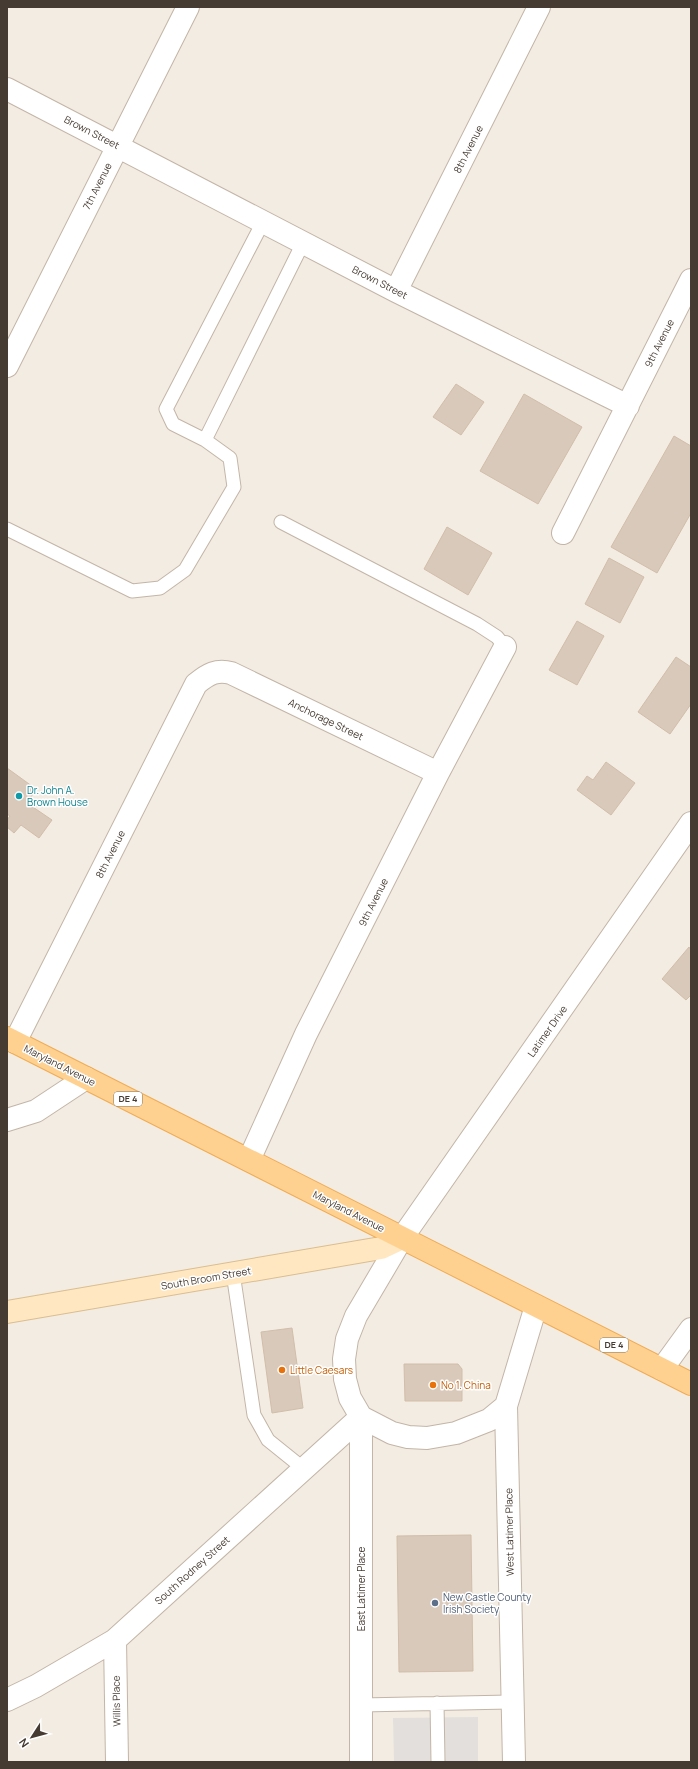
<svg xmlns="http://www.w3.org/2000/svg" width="698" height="1769" font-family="Manrope,sans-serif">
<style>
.parking{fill:#e3dfdc}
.building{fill:#d9c9ba;stroke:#d2bda9}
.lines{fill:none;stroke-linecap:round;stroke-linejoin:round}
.lane-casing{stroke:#c3b5a7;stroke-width:15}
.street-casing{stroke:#c3b5a7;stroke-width:24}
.secondary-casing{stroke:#dbbd8f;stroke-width:24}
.primary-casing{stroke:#f0ac54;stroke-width:24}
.lane{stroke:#fff;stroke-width:13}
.street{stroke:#fff;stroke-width:22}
.secondary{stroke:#ffe8c1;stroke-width:22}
.primary{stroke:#ffd190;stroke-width:22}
.culture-dot{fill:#0f9aa8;stroke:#fff;stroke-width:1.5}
.food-dot{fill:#e8710a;stroke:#fff;stroke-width:1.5}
.service-dot{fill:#5c6f8a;stroke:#fff;stroke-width:1.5}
.labels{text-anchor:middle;stroke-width:3;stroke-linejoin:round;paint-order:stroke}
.shield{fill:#fff;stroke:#7e7670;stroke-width:1}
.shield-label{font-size:9px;font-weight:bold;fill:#463b32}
.street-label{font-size:10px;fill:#463b32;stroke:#fff}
.culture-label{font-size:10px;fill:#0d838f;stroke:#fff;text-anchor:start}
.food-label{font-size:10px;fill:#c56008;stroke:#fff;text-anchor:start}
.service-label{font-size:10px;fill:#4e5e75;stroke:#fff;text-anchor:start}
</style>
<rect width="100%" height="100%" fill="#f3ece2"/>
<path class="parking" d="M478,1717V1762H394L393,1718Z"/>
<path class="building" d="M456,384L484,402L461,435L433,417Z
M524,394L582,427L538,504L480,471Z
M674,436L691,446V513L657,573L611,547Z
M447,527L492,553L468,595L424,569Z
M609,558L644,577L620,623L585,604Z
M577,621L604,636L577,685L549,670Z
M676,657L691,667V704L670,734L638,712Z
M606,762L635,783L611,815L577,790L587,776L593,780Z
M7,768L36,789L27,803L52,820L39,838L21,825L14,833L7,827V820L10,816L7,814Z
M689,947L691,950V995L686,1000L662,979Z
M292,1328L303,1408L272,1413L261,1332Z
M404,1364H458L462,1369V1401H405Z
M471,1535L473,1671L399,1672L397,1536Z"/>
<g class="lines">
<g class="lane-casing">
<path id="lane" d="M205,440L303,243
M281,522L477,624L497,637L505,647
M7,529L132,591L160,588L185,570L234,487L230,458L205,440L173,424L166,409L263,222
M233,1273L254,1415L268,1440L304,1469
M437,1703L438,1762
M361,1705L512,1702"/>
</g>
<g class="street-casing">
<path id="street" d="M7,89L396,291L628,406
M396,291L539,7
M7,366L188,7
M563,533L691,280
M15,1042L196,684C208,674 217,669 231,673L438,773
M7,1120L36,1111L86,1078
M249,1160L306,1034L438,773L505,647
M662,1369L691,1329
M506,1406L489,1420L456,1433L427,1438L408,1437L392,1433L361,1417L350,1398L345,1379L344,1359L347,1339L356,1316L402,1238L691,823
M361,1417V1762
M115,1640L117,1762
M7,1700L36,1686L115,1640L361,1417
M514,1762L506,1406L536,1306"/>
</g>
<g class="secondary-casing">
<path id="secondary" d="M7,1312L381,1248L402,1238"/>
</g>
<g class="primary-casing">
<path id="primary" d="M7,1038L691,1384"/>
</g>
<use href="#lane" class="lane"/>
<use href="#street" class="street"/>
<use href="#secondary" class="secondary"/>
<use href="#primary" class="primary"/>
</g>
<circle class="culture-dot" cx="19" cy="796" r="4"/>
<g class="food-dot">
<circle cx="282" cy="1370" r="4"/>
<circle cx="433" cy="1385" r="4"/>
</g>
<circle class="service-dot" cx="435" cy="1603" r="4"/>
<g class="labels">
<g class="shield">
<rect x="114" y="1092" width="28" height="14" rx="3"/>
<rect x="600" y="1338" width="28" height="14" rx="3"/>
</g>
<g class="shield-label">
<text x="128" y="1102">DE 4</text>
<text x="614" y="1348">DE 4</text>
</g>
<g class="street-label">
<text transform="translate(92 132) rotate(27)" y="4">Brown Street</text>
<text transform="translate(468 149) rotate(-63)" y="4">8th Avenue</text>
<text transform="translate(97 186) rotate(-63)" y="4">7th Avenue</text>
<text transform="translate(380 282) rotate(27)" y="4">Brown Street</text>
<text transform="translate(659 343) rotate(-63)" y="4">9th Avenue</text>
<text transform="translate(326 719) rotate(26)" y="4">Anchorage Street</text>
<text transform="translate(110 854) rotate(-63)" y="4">8th Avenue</text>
<text transform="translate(373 902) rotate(-63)" y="4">9th Avenue</text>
<text transform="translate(547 1031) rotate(-55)" y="4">Latimer Drive</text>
<text transform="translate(60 1065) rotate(27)" y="4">Maryland Avenue</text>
<text transform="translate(349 1211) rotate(27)" y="4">Maryland Avenue</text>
<text transform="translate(206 1278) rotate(-10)" y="4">South Broom Street</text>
<text transform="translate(509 1532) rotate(-91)" y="4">West Latimer Place</text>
<text transform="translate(192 1570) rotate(-42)" y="4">South Rodney Street</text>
<text transform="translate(361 1589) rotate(-90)" y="4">East Latimer Place</text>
<text transform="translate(116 1701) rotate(-91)" y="4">Willis Place</text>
</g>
<g class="culture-label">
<text x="27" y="794">Dr. John A.<tspan x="27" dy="12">Brown House</tspan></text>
</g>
<g class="food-label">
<text x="290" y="1374">Little Caesars</text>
<text x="441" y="1389">No 1. China</text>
</g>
<g class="service-label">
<text x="443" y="1601">New Castle County<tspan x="443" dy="12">Irish Society</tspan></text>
</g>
</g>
<rect width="698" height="1769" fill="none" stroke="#463b32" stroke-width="16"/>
<g transform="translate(32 1737) rotate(234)" stroke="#ffffff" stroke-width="3" paint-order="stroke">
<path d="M0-3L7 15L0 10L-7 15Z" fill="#463b32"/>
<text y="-6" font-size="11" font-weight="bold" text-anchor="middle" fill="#463b32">N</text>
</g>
</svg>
